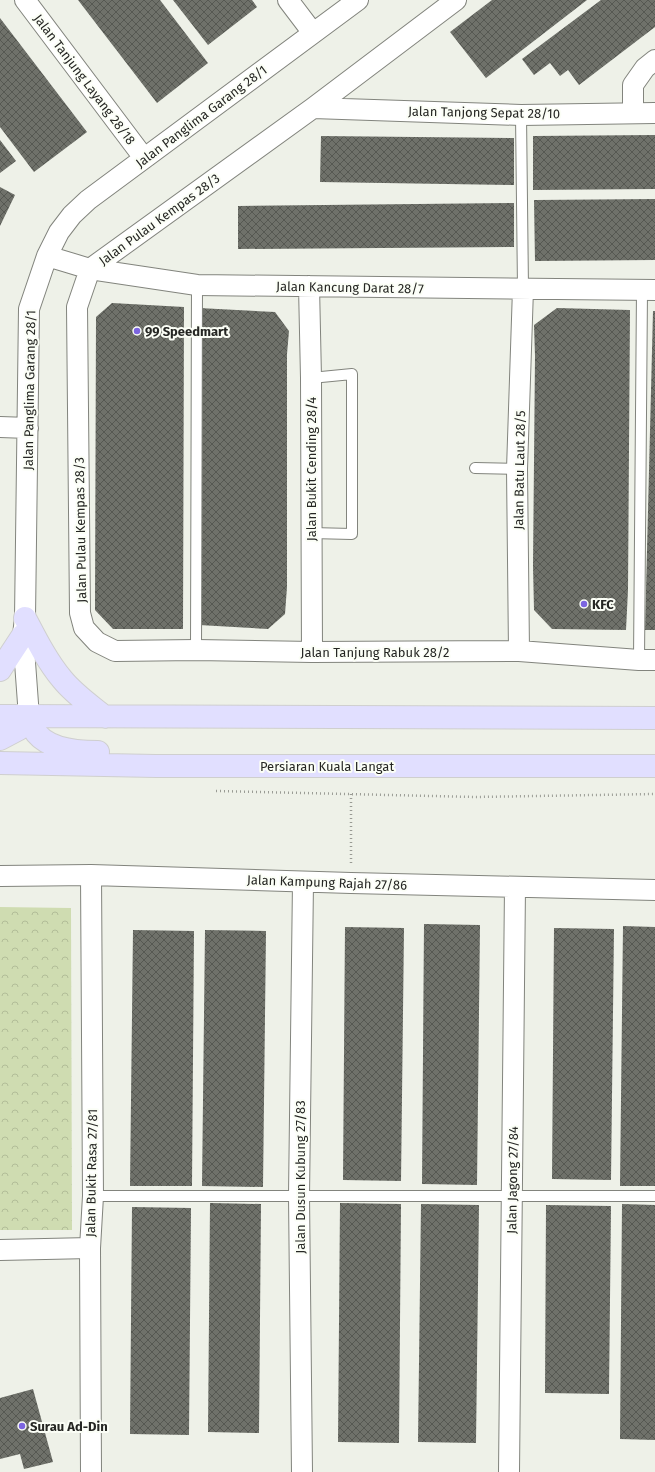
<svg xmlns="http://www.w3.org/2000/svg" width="655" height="1472" font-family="'Fira Sans',sans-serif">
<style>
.park{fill:url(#park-crowns)}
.building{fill:url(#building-cross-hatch)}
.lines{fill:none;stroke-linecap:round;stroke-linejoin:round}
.service-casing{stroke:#82847d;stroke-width:12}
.minor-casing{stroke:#82847d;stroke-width:22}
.primary-casing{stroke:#cfcfcf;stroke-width:24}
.path{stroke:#999b94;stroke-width:2.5;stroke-dasharray:1 3;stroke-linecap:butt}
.service{stroke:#fff;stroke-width:10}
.minor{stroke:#fff;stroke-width:20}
.primary{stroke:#e1dfff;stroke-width:22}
.poi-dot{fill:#7c65e0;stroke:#fbfef6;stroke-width:1.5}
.labels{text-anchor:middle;stroke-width:4;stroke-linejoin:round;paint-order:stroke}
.street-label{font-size:13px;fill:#252623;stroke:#fbfef6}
.poi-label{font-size:13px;font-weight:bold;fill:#252623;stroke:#fbfef6;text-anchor:start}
</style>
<defs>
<pattern id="park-crowns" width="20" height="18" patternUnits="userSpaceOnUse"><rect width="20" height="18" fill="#cfdcb1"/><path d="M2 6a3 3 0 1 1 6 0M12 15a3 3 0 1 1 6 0" fill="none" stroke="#b2bd98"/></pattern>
<pattern id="building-cross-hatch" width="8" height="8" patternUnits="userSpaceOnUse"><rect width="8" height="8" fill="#6f716a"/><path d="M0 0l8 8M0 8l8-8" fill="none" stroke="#565852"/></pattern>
</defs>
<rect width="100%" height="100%" fill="#eef1e8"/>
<path class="park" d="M0,907L71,908L72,1230H0Z"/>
<path class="building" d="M78,0H160L208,63L157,103Z
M173,0H252L257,7L208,45Z
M492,0H587L486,78L450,32Z
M601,0H655V27L579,85L568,70L560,76L550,63L534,75L522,59Z
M0,18L87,132L34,172L0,127Z
M655,135V189L533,190V136Z
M321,136L514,138V185L320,182Z
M0,140L16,161L0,173Z
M0,187L15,195L0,226Z
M655,199V260L535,261L534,200Z
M514,203V247L238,249V206Z
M112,303L184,307L183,629H113L95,610L96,317Z
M199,308L275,312L289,331L287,354V587L285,614L268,629L199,625Z
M557,308L630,310L628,590L626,630L552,629L534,610L533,566L535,356L534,325Z
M653,311H655V630H645Z
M424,924L480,925L477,1185L422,1184Z
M623,926L655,927V1186H620Z
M345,927L404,928L401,1181L343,1180Z
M554,928L614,929L611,1180L552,1179Z
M133,930L194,931L192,1186H130Z
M205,930L266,931L263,1187L202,1186Z
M210,1203L261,1204L259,1433L208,1432Z
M340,1203L401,1204L399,1443L338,1442Z
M421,1204L479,1205L476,1443L418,1442Z
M622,1204L655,1205V1440L620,1439Z
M546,1205L611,1206L609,1394L545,1393Z
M132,1207L191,1208L189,1435L130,1434Z
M33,1389L53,1462L24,1469L20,1454L0,1459V1398Z"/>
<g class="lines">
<g class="service-casing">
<path id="service" d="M521,115L523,289
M475,468L517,469
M311,533L352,534V374L311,378
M196,650L197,285
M639,660L642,290
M93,1196H655"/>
</g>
<g class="minor-casing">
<path id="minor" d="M25,0L144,158
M288,0L313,33
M456,0L313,108L90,269L77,307L80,613L84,628L97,642L115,651L196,650L312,652L519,651L639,660H655
M313,108L521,115L655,113
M633,112V85L645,68L655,60
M47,256L90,269L197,285L655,290
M309,286L311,378L312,652
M0,427L28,428
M519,651L517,469L523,289
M29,717L23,635L25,618L29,309L47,256L59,232L72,215L88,200L358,0
M91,875L93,1196L90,1248L91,1472
M0,876L91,875L351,883L655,890
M0,1250L90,1248
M302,1472L299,1196L303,882
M509,1472L515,887"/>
</g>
<g class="primary-casing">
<path id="primary" d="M25,618C36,639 47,661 62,679C74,694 90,705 105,717
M0,670L23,635
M0,716L655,718
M29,717C30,720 31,725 33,728C44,749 77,752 98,752
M0,739L19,729L29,717
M0,763L156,766H655"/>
</g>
<path class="path" d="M216,791L476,797L655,794
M351,863V794"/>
<use href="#service" class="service"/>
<use href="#minor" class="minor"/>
<use href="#primary" class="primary"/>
</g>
<g class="poi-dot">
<circle cx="137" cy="331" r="4"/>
<circle cx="584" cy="604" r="4"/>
<circle cx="22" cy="1426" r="4"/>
</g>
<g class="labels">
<g class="street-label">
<text transform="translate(85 79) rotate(53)" y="5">Jalan Tanjung Layang 28/18</text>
<text transform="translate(484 112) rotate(1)" y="5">Jalan Tanjong Sepat 28/10</text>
<text transform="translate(201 116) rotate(-37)" y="5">Jalan Panglima Garang 28/1</text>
<text transform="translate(159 219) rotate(-36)" y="5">Jalan Pulau Kempas 28/3</text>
<text transform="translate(350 287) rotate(1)" y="5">Jalan Kancung Darat 28/7</text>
<text transform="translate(29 390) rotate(-89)" y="5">Jalan Panglima Garang 28/1</text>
<text transform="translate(311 469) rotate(-90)" y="5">Jalan Bukit Cending 28/4</text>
<text transform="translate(519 470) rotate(-89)" y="5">Jalan Batu Laut 28/5</text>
<text transform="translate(80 530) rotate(-91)" y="5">Jalan Pulau Kempas 28/3</text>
<text x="375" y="657">Jalan Tanjung Rabuk 28/2</text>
<text x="327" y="771">Persiaran Kuala Langat</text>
<text transform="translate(327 882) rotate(2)" y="5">Jalan Kampung Rajah 27/86</text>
<text transform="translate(91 1173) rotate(-89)" y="5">Jalan Bukit Rasa 27/81</text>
<text transform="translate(300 1177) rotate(-90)" y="5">Jalan Dusun Kubung 27/83</text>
<text transform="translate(512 1180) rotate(-89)" y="5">Jalan Jagong 27/84</text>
</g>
<g class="poi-label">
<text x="145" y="336">99 Speedmart</text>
<text x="592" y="609">KFC</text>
<text x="30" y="1431">Surau Ad-Din</text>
</g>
</g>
</svg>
